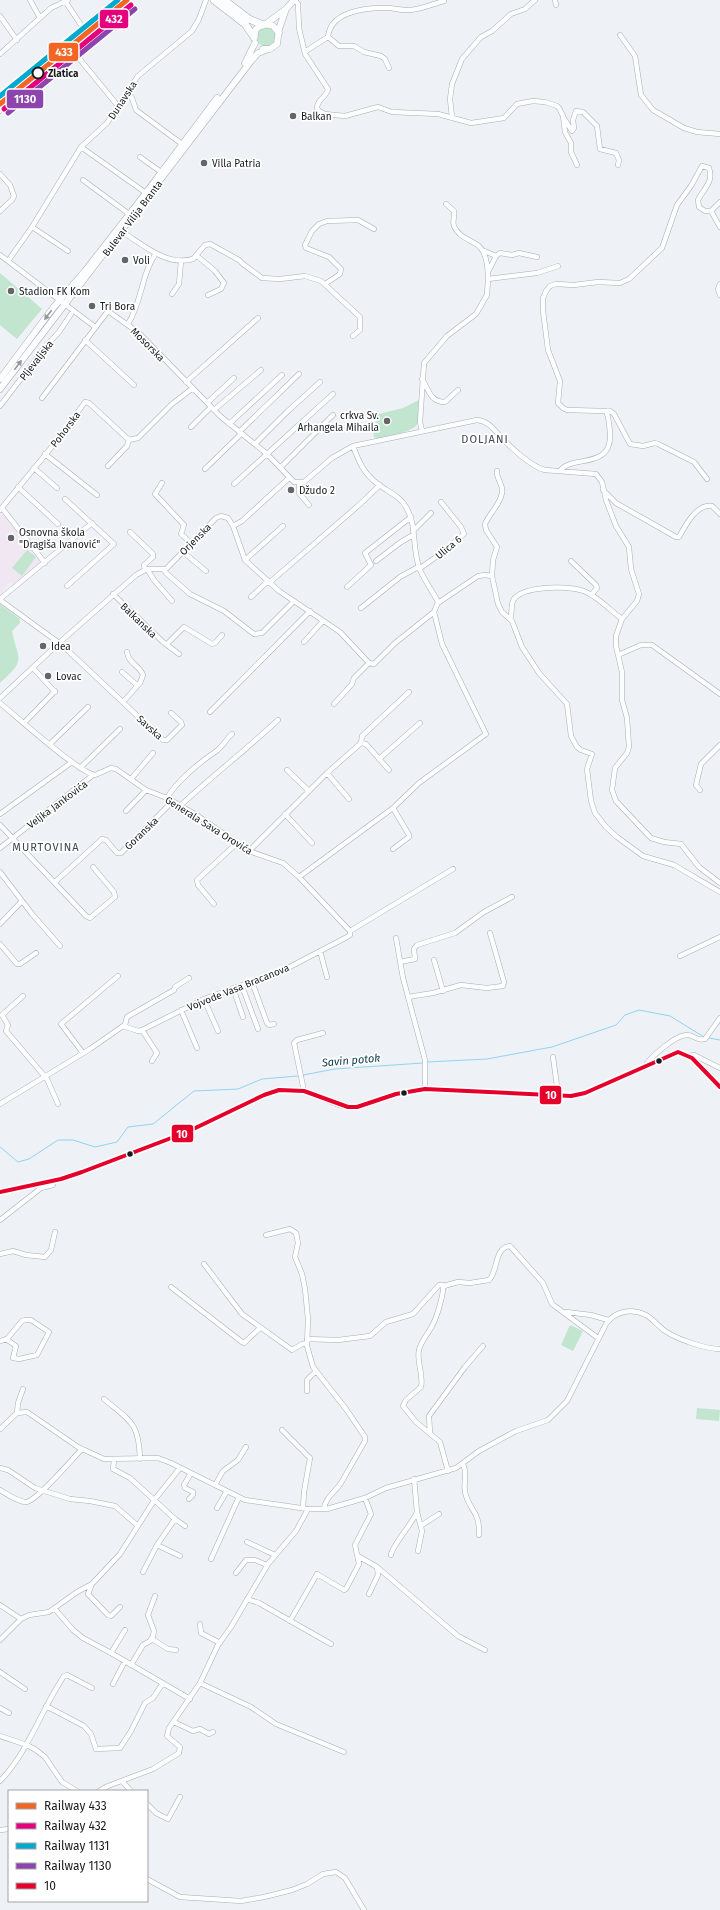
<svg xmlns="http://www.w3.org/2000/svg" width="720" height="1910" font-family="'Fira Sans',sans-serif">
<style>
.education{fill:#f0e7f3}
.green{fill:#c1e5cf}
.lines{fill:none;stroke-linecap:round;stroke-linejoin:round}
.stream{stroke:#91d4f0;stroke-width:1}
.minor-casing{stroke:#aaadb1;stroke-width:5.5}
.major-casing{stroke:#aaadb1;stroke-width:7}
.highway-casing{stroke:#aaadb1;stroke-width:8}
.minor{stroke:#fcfdfe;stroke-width:4.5}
.major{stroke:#fcfdfe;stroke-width:6}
.highway{stroke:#fcfdfe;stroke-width:7}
.bus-1-casing{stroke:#fff;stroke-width:7}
.bus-1{stroke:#e4002b;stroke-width:4}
.rail-1-casing{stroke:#fff;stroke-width:8}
.rail-2-casing{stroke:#fff;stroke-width:8}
.rail-3-casing{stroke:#fff;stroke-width:8}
.rail-4-casing{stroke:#fff;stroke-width:8}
.rail-1{stroke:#f26522;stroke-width:5}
.rail-2{stroke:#e5007d;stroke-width:5}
.rail-3{stroke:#00a9ce;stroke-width:5}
.rail-4{stroke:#8e44ad;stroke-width:5}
.oneway{fill:#959799}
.stop-dot{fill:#fff;stroke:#181a1d;stroke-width:2}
.poi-dot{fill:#636569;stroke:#fff;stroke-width:1.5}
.bus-dot{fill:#181a1d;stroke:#fff;stroke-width:1.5}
.labels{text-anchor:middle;stroke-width:3.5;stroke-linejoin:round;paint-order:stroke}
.stop-label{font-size:10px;font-weight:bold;fill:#181a1d;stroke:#fff;text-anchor:start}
.street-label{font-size:10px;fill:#181a1d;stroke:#fff}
.poi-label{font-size:10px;fill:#181a1d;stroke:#fff;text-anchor:start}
.neighbourhood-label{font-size:11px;letter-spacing:1px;fill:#43474f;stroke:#fff}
.water-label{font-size:11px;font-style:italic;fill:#0a3646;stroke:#fff}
.line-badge{stroke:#fff;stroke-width:1.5}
.badge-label{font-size:11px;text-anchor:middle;font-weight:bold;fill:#fff}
</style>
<rect width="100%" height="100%" fill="#eef1f6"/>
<path class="education" d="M0,514L4,515L40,562L15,584L10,583L4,588L3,593L0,595Z"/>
<path class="green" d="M257 37a10 10 0 1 1 20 0a10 10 0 1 1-20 0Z
M0,273L42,309L17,339L0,325Z
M419,400L418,423L415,427C407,432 382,441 374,437L373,429L379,414L403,408Z
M27,550L36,557L22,576L12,568Z
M0,604L20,619V623L12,631C19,663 26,659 0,683Z
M570,1325L583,1331L573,1351L561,1345Z
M697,1408L720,1410L719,1421L696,1419Z"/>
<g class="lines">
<path class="stream" d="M709,1038L720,1040
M427,1062L487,1059L552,1047L616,1025L625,1015L639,1010L670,1016L704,1037
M303,1075L335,1069L423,1063
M0,1147L18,1162L29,1159L58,1140H73L95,1147L117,1142L128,1127L153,1124L194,1091L238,1089L262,1079L298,1076"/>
<g class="minor-casing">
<path id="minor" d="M30,0L40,18
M295,0L298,4L299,28L305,54L328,89C327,97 317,99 317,108L319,111L325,114L345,116L378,107L392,112L438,114L471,123L504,118L517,104L533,101L545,102L557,106L559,108L563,116L565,132L571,143V152L577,165
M555,0L556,5
M65,1L83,28
M0,16L17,40
M620,35L635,56L641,95L653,110L684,128L697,132L720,134
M328,37L339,46H354L364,52L381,56L385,59L389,68
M306,51L328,37C330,12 364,8 383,8C392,7 401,11 411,10C422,9 433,4 444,1
M0,54L51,8L68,0
M78,57L118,106
M19,92C29,82 50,62 64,65
M127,92L132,98L136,110L182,144
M0,111L19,92H27L33,89L44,77L53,74L78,57L131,11
M452,117L450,99L452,84L462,59L481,37L492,31L511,14L525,9L535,0
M563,117L572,131L574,128L573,120L576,111L583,112L597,126L600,149L616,153L619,160L618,165
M81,147L146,193
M140,157L161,172
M0,174L10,185L14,196L12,200L0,211
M83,180L129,214
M446,204L454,211C455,216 452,222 454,226C458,236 468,239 476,244C487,250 488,267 488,279
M711,211L720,227
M32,227L68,251
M121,231C142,244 167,267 193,259L205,245L210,244L239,260L243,264L262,278L280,279L305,276L321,281L360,317V330L353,336
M482,250L496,256
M0,255L95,327
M197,256L215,271L224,283L221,289L208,295
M8,261L32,227L81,147L107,123L138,76L192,31L199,19L206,0
M488,272L496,256L500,253L512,255L519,253L537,257
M325,284L340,274L341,269L329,257L306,248L305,245L312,231L319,224L327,221L358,220L374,229
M720,284L718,289L720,295
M172,294L179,284L181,261
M128,324C142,302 141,275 156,253
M85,340L134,385
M422,379C429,390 430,402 445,402L458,390
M186,382L258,318
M42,398L108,311L139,333L220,416L267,454L294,482H304L332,458L353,446L477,420C489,421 494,430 502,438C511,448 532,467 545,470L596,474L602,482L606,500L616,526L629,547L631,569L639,594L637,601L622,619L616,636V646L622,672V700L627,718L629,747L627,753L615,768L612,790L616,801L651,838L664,842L681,844L699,867L720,883
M208,402L234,378
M0,406L46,346L59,332L71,314
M214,410L261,370
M607,412L610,411L614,414L630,444L643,446L655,443L658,444L694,462L707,479
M229,424L282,375
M191,427L211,407
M422,431L420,422L424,363L447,336L476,314L487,295L488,279L537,273L558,266
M239,432L299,374
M129,440L138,438L172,404L193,388
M255,444L288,411L320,382
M45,454L97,495
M108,466L127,446L129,440
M281,467L333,415
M34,468L57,488
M205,469L241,434
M560,471C571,454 613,471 610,432C609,425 609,417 606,411L567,410L563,408L558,403L560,381L548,350L543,311V298L546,291L550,286L556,284L574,285L598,282L620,283L629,279L662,248L677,205L691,186L702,166L709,168C714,182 704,188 698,200L699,207L705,211H711L720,202
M162,483L155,494L184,525L181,534L191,543
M299,483V493L309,505
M234,484L333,394
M18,487L58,524
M603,490L616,503L676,537H679C685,526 697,503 712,506L720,514
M65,499L114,544L67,586
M2,508L45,563
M0,510L59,438L85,402L89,403L129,440
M233,526L242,521L289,478
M413,531L431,513
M130,532L153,554V557L144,565L145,570
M183,552L206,571
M245,560L283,526
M376,561L401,542L413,535
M571,561L596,585L597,588L591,595
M147,569L154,580L172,601
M419,569L443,552L464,534L461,527L441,502
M164,570L166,573L190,594L224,611L254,634L262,633L294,601
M492,576L493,560L497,547L486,530L485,524C489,514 500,505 502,493C504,485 496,479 497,471
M269,583L359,505L380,485
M347,587L371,565L365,553L411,517
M113,594L163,642L179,654
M251,597L268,581
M0,599L92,523
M0,600L62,645L163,740H167L182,725L181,722L171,713
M438,603L478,576L485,575L492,576L498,604L502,612L512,621L522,647L539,673L567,704L571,736L577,747L581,750L592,754L587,769L591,801L595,813L606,827L617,837L643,856L674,865L720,892
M361,608L400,577L418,567
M510,619C513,612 510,605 514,599C525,585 574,585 588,593C600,599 611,611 622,619
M304,642L323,621
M167,644L184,627L212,644L215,643L222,635
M618,655L641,645H652L720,694
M369,663L374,664L395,643L434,612
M33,668L55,692
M122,672L137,685
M0,698L59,643L136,575L147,569H166L216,518L221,516L228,518L233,526L245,560L279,591L340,632L369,663L354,678L352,684L334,704
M123,702L140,683L143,675C140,666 128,663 127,652
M0,703C17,717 79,773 95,775L111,768L116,769L146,790L167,798L198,816L249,851L283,863L299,877L350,931
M210,712L310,611
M24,723L55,691
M361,743L362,736L409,692
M50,744L88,707
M379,759L420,723
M80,768L120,729
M287,770L309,791
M327,773L349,799
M131,779L153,753
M700,790L696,785L701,764L720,745
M167,798C176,782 200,762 215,752C222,748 226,739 232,734
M180,806C212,776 246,750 278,720
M126,811L146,790
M0,814L72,762
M285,814L312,843
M0,825L86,916L90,918L115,897L114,892L93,867
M0,848L93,775
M393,849L409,837V835L393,808
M249,851L327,773L361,743L366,744L389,770
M0,872L32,914L60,946
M299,877L393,808L419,783L486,734L442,644L434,612L438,602C432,590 423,579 419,567C412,547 417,525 406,507C399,495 388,492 378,484C364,474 359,462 353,446
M55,882L102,839L106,840L117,853H121L173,801
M214,904L198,885L197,880L236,844
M0,924L22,901
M350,931L453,869
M396,938L403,978L425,1060V1089
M0,944L17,964H20L36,953
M320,951L327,977
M680,956L720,937
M434,960L443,991
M400,962L415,959L414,949L417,945L455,933L484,912L512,897
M252,982L267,1023L269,1025L274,1024
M242,986L258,1029
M233,988L243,1017
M23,996L2,1015L8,1025L6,1031L47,1079L58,1104
M408,997L433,993L461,985L487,988L503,986L504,982L490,933
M204,999L218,1031
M181,1010L197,1048
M125,1025L127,1017L174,990L175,987L189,978
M142,1030L157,1053L152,1061
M83,1053L61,1024L118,976
M690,1056L694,1055L720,1068
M644,1068C649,1058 676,1034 688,1035C694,1035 698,1042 705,1039L720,1018
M304,1091L294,1043L297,1040L323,1033
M552,1096L557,1086L553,1057
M0,1104L90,1049L123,1026L138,1031L142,1030L204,999L284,970L347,937L350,935V931
M0,1192L61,1179L82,1172L187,1132L264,1095L279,1090L304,1091L339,1105L348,1107H357L396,1094L425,1089L571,1096L585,1093L678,1052L692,1058L720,1087
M0,1220L41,1188L53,1185L54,1181
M266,1235L290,1229L296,1233L298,1243L295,1257L302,1274L305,1289L308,1319L307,1346L313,1367L346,1409L365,1437V1441C357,1455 349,1469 341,1483C335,1492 325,1498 324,1509
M0,1254L13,1251L26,1255L45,1257L51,1250L55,1232
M204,1264L242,1314L292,1350L302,1344L307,1343
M444,1286L458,1282L470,1283L489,1280C498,1272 494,1247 510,1246L543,1283L552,1304L598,1338
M171,1287L242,1342L244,1343L260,1328
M566,1312L591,1315L608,1320
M307,1339L338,1340L370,1336L386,1322L413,1314L439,1285H443C444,1294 437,1317 432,1326C428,1334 421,1341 419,1350C416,1362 424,1374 421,1387L406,1400L403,1406L416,1422L440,1442L448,1471
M0,1341L7,1339L22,1321L25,1320H31L49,1332L37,1355L19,1359L13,1358L16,1346L6,1339
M307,1391V1380L315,1372
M104,1399C130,1421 139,1422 140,1459
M17,1413L18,1403L23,1389
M0,1429L17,1413L27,1412L78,1447L104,1459L158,1458L171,1463L245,1500L308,1509H327L365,1498L386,1488L456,1468L479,1451L516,1431L548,1420L567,1401L606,1324C615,1311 631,1308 646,1315C653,1319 658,1326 665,1331C677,1339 705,1349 720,1349
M282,1430L310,1458L304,1492L303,1508
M430,1433L429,1416L465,1367L483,1346
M114,1460L113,1469L130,1478L175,1519L185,1526
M463,1464C468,1474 463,1481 465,1492C469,1511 480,1510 479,1535
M0,1468L8,1470L35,1488L70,1499L90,1501L115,1506L137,1525
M414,1479L417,1512L422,1531L418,1551
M215,1485L223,1471L238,1460L246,1447
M0,1490C7,1494 18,1502 26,1502C36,1502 73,1458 82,1449
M189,1499L193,1495V1492L185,1488L184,1485L191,1473
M217,1508L227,1491
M175,1519L157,1545L180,1556
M422,1525L439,1514
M247,1542L275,1555
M391,1555C391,1547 412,1524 417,1512
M358,1556L377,1567L458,1636L485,1650
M211,1559L239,1497
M143,1572L157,1545
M236,1573L246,1560H255L267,1565
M92,1584L88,1594L108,1615L111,1616L120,1607
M369,1594L378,1575L377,1567
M247,1599L259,1603L331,1644
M0,1605L21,1619
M55,1609L73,1630L83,1638L111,1653L190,1699
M290,1621L317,1574L344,1590L346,1589L359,1564L355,1545L371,1514L365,1498
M200,1624L201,1633L220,1643
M152,1639L168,1649L176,1650
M0,1640L21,1619L29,1615L49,1612L77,1592L92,1584L120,1554L155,1499L180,1468
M111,1653L125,1630
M131,1665L143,1645L150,1641L153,1636L154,1631L148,1615L155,1596
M0,1672L25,1689
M200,1683L251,1707L276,1724L344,1752
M113,1684L125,1661
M46,1706L84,1726L91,1734L96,1749L120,1748L131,1731L145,1703L153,1698L163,1683
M0,1708L9,1713
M174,1722L193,1731L200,1729L209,1734L213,1732
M0,1736L27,1745L36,1750L45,1757L62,1782L77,1791
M0,1781C29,1751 41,1710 64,1676L67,1675L92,1688
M122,1781L131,1791
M99,1791L108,1786L153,1769L179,1753L180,1747L167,1736L169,1728L200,1683L218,1645L231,1627L268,1564L296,1531L308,1509
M147,1804L156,1813L168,1819L180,1797
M0,1830L9,1829
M147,1879L180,1897L241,1901L264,1897L292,1890L307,1884L323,1874L336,1872L345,1878L364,1910"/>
</g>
<g class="major-casing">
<path id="major" d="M266,24L286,9L294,0
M254,38L256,29L264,24L273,26L279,33
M263,49H270L277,44L279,29L286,9
M245,63L255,43
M0,379L53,308L85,271L146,193L217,98
M0,389L251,61L258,53L266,50"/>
</g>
<g class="highway-casing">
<path id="highway" d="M214,0L245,24L254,37
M224,0L249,19L263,25"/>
</g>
<use href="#minor" class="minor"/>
<use href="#major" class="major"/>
<use href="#highway" class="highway"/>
<g class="bus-1-casing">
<path id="bus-1" d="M0,1192L61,1179L82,1172L187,1132L264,1095L279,1090L304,1091L348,1107H357L396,1094L425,1089L571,1096L585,1093L678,1052L692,1058L720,1087"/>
</g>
<use href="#bus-1" class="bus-1"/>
<g class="rail-1-casing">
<path id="rail-1" d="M0,104L127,0"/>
</g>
<g class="rail-2-casing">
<path id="rail-2" d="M4,109L131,5"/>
</g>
<g class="rail-3-casing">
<path id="rail-3" d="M0,96L118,0"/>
</g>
<g class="rail-4-casing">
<path id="rail-4" d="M8,113L135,9"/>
</g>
<use href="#rail-1" class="rail-1"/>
<use href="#rail-2" class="rail-2"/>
<use href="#rail-3" class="rail-3"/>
<use href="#rail-4" class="rail-4"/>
</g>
<defs><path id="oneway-solid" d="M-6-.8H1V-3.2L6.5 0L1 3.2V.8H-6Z"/></defs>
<g class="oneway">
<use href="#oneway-solid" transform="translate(48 315) rotate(127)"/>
<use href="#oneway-solid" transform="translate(18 365) rotate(-53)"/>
</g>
<circle class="stop-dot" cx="38" cy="73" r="5.5"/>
<g class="poi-dot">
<circle cx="293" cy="116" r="4"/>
<circle cx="204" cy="163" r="4"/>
<circle cx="125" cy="260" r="4"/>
<circle cx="11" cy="291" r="4"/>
<circle cx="92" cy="306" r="4"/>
<circle cx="387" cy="421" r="4"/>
<circle cx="291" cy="490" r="4"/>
<circle cx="11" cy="538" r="4"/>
<circle cx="43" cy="646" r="4"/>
<circle cx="48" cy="676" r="4"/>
</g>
<g class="bus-dot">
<circle cx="659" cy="1061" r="3.5"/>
<circle cx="404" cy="1093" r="3.5"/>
<circle cx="130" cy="1154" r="3.5"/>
</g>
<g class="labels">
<g class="stop-label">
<text x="48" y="77">Zlatica</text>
</g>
<g class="street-label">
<text transform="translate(122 100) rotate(-57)" y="4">Dunavska</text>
<text transform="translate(132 218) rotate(-53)" y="4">Bulevar Vilija Branta</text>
<text transform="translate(148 344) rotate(45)" y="4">Mosorska</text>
<text transform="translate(36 360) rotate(-52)" y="4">Pljevaljska</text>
<text transform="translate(65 429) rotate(-53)" y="4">Pohorska</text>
<text transform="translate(195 539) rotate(-45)" y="4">Orjenska</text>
<text transform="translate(448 547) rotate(-40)" y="4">Ulica 6</text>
<text transform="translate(139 620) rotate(44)" y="4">Balkanska</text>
<text transform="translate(150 727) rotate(42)" y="4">Savska</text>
<text transform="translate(57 804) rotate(-37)" y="4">Veljka Jankovića</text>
<text transform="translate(209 825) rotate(32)" y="4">Generala Sava Orovića</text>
<text transform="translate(141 833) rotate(-44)" y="4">Goranska</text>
<text transform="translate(238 987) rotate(-22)" y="4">Vojvode Vasa Bracanova</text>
</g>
<g class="poi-label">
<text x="301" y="120">Balkan</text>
<text x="212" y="167">Villa Patria</text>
<text x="133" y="264">Voli</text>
<text x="19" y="295">Stadion FK Kom</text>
<text x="100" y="310">Tri Bora</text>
<text x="379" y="419" text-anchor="end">crkva Sv.<tspan x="379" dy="12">Arhangela Mihaila</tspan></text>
<text x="299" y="494">Džudo 2</text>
<text x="19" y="536">Osnovna škola<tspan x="19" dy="12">"Dragiša Ivanović"</tspan></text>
<text x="51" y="650">Idea</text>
<text x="56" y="680">Lovac</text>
</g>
<g class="neighbourhood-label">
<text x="485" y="443">DOLJANI</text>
<text x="46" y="851">MURTOVINA</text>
</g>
<g class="water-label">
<text transform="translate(351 1060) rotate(-5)" y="4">Savin potok</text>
</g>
</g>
<g class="line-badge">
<rect x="99" y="9" width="30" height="20" rx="4" fill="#e5007d"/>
<rect x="48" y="42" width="31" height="20" rx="4" fill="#f26522"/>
<rect x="6" y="89" width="38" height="20" rx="4" fill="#8e44ad"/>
<rect x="539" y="1085" width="23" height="20" rx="4" fill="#e4002b"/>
<rect x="171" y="1124" width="23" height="19" rx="4" fill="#e4002b"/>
</g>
<g class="badge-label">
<text x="114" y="23">432</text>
<text x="64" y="56">433</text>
<text x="25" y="103">1130</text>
<text x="551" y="1099">10</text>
<text x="182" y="1138">10</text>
</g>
<rect x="8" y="1790" width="140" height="112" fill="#ffffff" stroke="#a3a3a5"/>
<rect x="16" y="1803" width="20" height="6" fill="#f26522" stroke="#a3a3a5"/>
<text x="44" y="1810" font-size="12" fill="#181a1d">Railway 433</text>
<rect x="16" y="1823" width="20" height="6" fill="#e5007d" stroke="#a3a3a5"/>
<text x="44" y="1830" font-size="12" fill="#181a1d">Railway 432</text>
<rect x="16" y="1843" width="20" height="6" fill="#00a9ce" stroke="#a3a3a5"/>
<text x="44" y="1850" font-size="12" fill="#181a1d">Railway 1131</text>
<rect x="16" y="1863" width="20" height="6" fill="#8e44ad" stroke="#a3a3a5"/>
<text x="44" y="1870" font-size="12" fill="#181a1d">Railway 1130</text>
<rect x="16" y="1883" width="20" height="6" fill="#e4002b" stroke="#a3a3a5"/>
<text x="44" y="1890" font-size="12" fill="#181a1d">10</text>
</svg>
